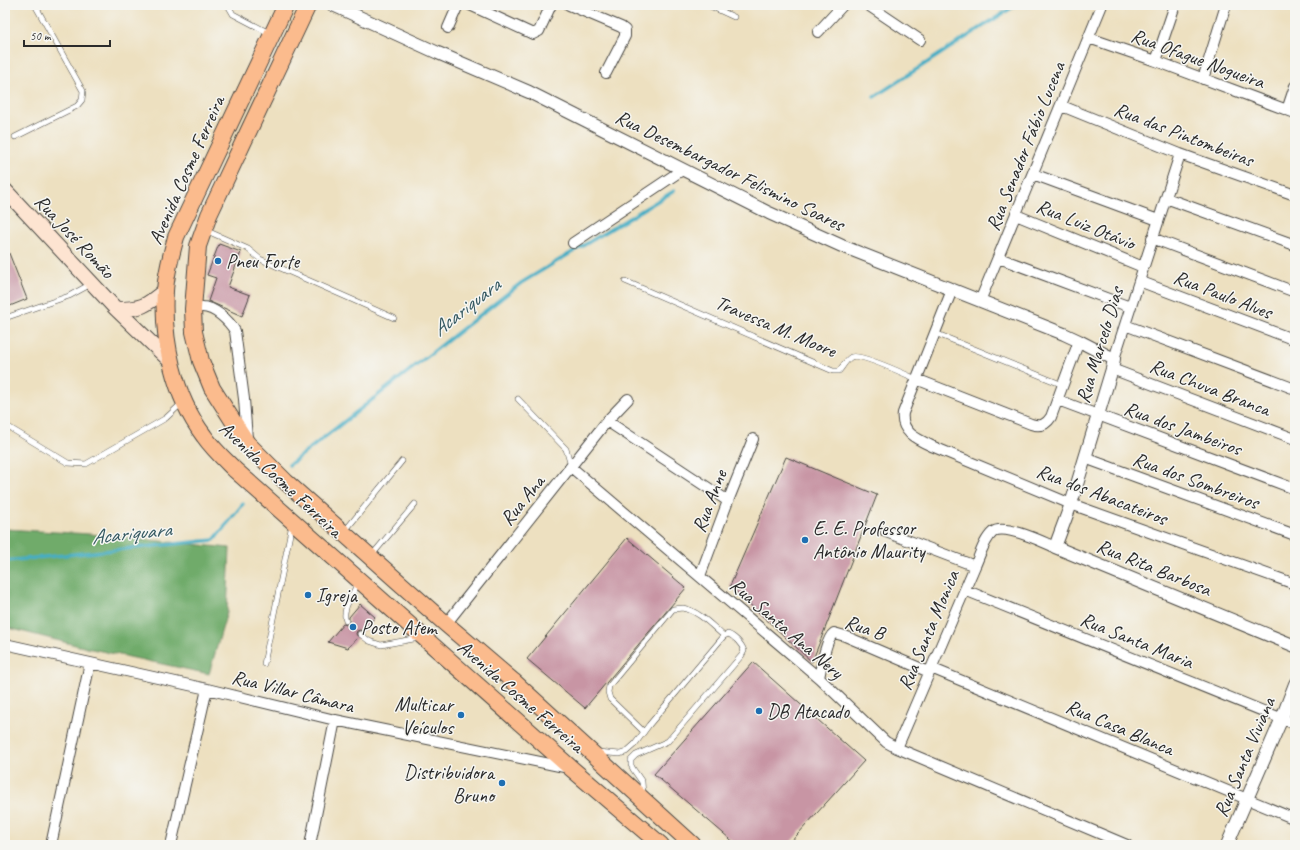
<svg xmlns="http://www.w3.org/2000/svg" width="1300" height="850" font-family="Caveat,sans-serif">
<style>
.forest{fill:#70ab6b;stroke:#4e6b4b}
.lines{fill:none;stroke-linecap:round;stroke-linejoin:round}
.stream{stroke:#45adc4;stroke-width:3.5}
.building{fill:#c895a4}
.service-casing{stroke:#484641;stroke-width:6}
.minor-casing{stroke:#484641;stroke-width:12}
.tertiary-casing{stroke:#484641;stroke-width:14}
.secondary-casing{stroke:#484641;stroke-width:16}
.primary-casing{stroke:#484641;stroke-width:18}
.service{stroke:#fff;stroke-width:5}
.minor{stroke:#fff;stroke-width:10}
.tertiary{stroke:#fff;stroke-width:12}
.secondary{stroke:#fde4d1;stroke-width:14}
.primary{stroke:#fbbb8d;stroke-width:16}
.poi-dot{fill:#1f6fb2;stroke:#f6f6f2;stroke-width:1.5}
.labels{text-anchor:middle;stroke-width:3;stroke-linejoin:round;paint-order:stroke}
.street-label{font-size:20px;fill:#2b2b2b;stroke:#f6f6f2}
.poi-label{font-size:20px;fill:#2b2b2b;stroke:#f6f6f2;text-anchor:start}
.water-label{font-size:21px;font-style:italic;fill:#345861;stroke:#f6f6f2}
</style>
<rect width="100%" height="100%" fill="#f6f6f2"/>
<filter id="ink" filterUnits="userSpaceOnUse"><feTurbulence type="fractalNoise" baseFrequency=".025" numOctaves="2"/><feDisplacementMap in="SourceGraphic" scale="8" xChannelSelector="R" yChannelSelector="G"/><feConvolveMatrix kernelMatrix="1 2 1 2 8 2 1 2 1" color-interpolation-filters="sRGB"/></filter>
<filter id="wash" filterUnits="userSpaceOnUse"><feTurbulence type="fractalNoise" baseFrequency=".012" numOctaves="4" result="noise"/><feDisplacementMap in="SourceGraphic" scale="16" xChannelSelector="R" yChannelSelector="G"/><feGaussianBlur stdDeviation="0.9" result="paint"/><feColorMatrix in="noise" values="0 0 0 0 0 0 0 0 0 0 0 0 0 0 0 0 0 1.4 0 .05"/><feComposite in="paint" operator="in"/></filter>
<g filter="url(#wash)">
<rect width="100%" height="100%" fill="#ede0c0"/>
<path class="forest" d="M5,529L90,534L230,548L227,612L209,674L87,648L5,627Z"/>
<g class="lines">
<path class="stream" d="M874,97L1016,5
M289,465L521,283L674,191
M5,561L214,540L243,504"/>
</g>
<g id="blocks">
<path class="building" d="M5,243L27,299L5,308Z
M219,244L241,252L228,287L250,295L242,316L208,301L216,278L207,275Z
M786,457L877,495L812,662L730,586Z
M627,538L686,588L585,708L527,659Z
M360,604L375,617L363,631L360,630L357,631L356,634L358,637L348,648L328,642L343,624L347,625L349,624V617Z
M753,662L864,761L788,845H737L654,774Z"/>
</g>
</g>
<g filter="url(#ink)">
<use href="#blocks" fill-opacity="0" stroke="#484641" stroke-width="1"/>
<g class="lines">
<g class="service-casing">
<path id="service" d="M229,5V7L233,14L271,34
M708,5L734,17
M15,137L77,106L82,100L83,91L35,5
M205,230L248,249L260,259L394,318
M625,281L833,371H839C843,366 846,360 851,357C860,353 905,374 916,379
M5,318L69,296L91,284
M935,333L1063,385
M518,399L566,449L571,466
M5,425L68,463L86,464L166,418L182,403
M344,532L402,461
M372,555L415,504
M346,621C341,610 353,594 358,583
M360,634L369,641L381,645L419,638
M264,664L292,524
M644,732L610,699L608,692L609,686L673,609C676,609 680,608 683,608C699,611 712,626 724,636
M597,752L620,754L626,752L635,744L649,725L724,636L728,634C734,636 742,644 744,651L742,655L668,741L636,755L631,760V765L633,769L642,782L643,795"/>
</g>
<g class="minor-casing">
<path id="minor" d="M470,5L533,34L539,31L551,5
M569,5L621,27L625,30V36L606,73
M868,5L920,40
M448,28L458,5
M818,32L843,5
M1089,38L1156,61L1295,113
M1156,61L1175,5
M1203,79L1226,5
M1062,106L1180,154L1295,195
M1287,110L1295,86
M1033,174L1158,220
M1166,198L1295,245
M1016,215L1143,267
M1152,238L1295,292
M573,243L682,170
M999,258L1130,307
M1139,281L1295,340
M952,290L903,413C900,433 919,440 934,447L1071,504L1295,584
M980,301L1102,5
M193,309C196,308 200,307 202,307C215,307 229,321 235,331L244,399L247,439
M1125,325L1295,389
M1114,359L1180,154
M1112,369L1295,439
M916,379L1031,424C1040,427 1046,425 1051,417L1079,341
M1058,400L1295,489
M607,421L728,501
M1085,458L1295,535
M571,467L819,678L886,742L897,748L1127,845
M886,532L975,566
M700,576L728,501L753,439
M965,590L1295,724
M446,624L607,421L628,399
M5,644L207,689L335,720L569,768
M931,668L1295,819
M819,678C821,668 826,638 834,633L845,636L929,672
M897,748L975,566C980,555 984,540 993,532C1004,523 1043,542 1055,547
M51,845L90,663
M171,845L207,689
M310,845L335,720"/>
</g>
<g class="tertiary-casing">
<path id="tertiary" d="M333,5L438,53L529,92L769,213L842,246L1064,334L1079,341L1114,359L1112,369L1071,504L1055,547L1295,646
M1227,845L1282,718L1295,684"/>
</g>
<g class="secondary-casing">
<path id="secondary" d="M5,190L116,309L170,361
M116,309C141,309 145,307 165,290"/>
</g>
<g class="primary-casing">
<path id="primary" d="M286,5L176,237C171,255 166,273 165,291C162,340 174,396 204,436C213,449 224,459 235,470L572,769L661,845
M308,5L209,215L198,246L193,309L194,332L201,361L212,388L247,443L286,482L446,624L513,681L693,845"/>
</g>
<use href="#service" class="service"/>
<use href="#minor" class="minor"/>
<use href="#tertiary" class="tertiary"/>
<use href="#secondary" class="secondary"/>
<use href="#primary" class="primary"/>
</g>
</g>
<g class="poi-dot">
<circle cx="218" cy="261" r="4"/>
<circle cx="805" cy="540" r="4"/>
<circle cx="308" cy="595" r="4"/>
<circle cx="353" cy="627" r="4"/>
<circle cx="759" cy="711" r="4"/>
<circle cx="461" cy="715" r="4"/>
<circle cx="502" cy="783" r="4"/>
</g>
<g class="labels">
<g class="street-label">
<text transform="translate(1198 58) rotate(20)" y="7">Rua Ofague Nogueira</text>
<text transform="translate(1184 134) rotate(21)" y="7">Rua das Pintombeiras</text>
<text transform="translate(1025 146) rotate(-68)" y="7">Rua Senador Fábio Lucena</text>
<text transform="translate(186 170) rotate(-66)" y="7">Avenida Cosme Ferreira</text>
<text transform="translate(730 170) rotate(26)" y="7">Rua Desembargador Felismino Soares</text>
<text transform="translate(1086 224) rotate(22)" y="7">Rua Luiz Otávio</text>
<text transform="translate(75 236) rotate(47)" y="7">Rua José Romão</text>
<text transform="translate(1223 294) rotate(21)" y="7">Rua Paulo Alves</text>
<text transform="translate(776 326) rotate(23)" y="7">Travessa M. Moore</text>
<text transform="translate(1099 345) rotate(-73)" y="7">Rua Marcelo Dias</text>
<text transform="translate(1210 387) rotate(21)" y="7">Rua Chuva Branca</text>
<text transform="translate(1183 428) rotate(20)" y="7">Rua dos Jambeiros</text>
<text transform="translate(281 479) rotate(43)" y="7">Avenida Cosme Ferreira</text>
<text transform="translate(1196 480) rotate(20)" y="7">Rua dos Sombreiros</text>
<text transform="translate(1102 494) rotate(21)" y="7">Rua dos Abacateiros</text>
<text transform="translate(522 500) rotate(-51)" y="7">Rua Ana</text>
<text transform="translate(709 501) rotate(-69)" y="7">Rua Anne</text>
<text transform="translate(1154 567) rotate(22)" y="7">Rua Rita Barbosa</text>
<text transform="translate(865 627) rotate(19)" y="7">Rua B</text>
<text transform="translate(787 628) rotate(41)" y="7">Rua Santa Ana Nery</text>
<text transform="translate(928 630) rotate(-67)" y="7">Rua Santa Monica</text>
<text transform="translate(1137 640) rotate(22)" y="7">Rua Santa Maria</text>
<text transform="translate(293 691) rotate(14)" y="7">Rua Villar Câmara</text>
<text transform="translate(521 696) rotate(41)" y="7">Avenida Cosme Ferreira</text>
<text transform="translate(1120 727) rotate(23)" y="7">Rua Casa Blanca</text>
<text transform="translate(1244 757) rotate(-67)" y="7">Rua Santa Viviana</text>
</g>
<g class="poi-label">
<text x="226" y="268">Pneu Forte</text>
<text x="813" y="535">E. E. Professor<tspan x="813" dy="23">Antônio Maurity</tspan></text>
<text x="316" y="602">Igreja</text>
<text x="361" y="634">Posto Atem</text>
<text x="453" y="711" text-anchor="end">Multicar<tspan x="453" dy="23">Veículos</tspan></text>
<text x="767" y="718">DB Atacado</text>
<text x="494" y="779" text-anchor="end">Distribuidora<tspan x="494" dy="23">Bruno</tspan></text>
</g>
<g class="water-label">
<text transform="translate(466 307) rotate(-38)" y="7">Acariquara</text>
<text transform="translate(131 533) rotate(-6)" y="7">Acariquara</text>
</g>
</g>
<rect width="1300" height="850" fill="none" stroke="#f6f6f2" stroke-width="20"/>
<path d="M24 40v6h86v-6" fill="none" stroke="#2b2b2b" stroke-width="2"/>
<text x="30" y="40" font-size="12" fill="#2b2b2b" stroke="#f6f6f2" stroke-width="3" paint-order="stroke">50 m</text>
</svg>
